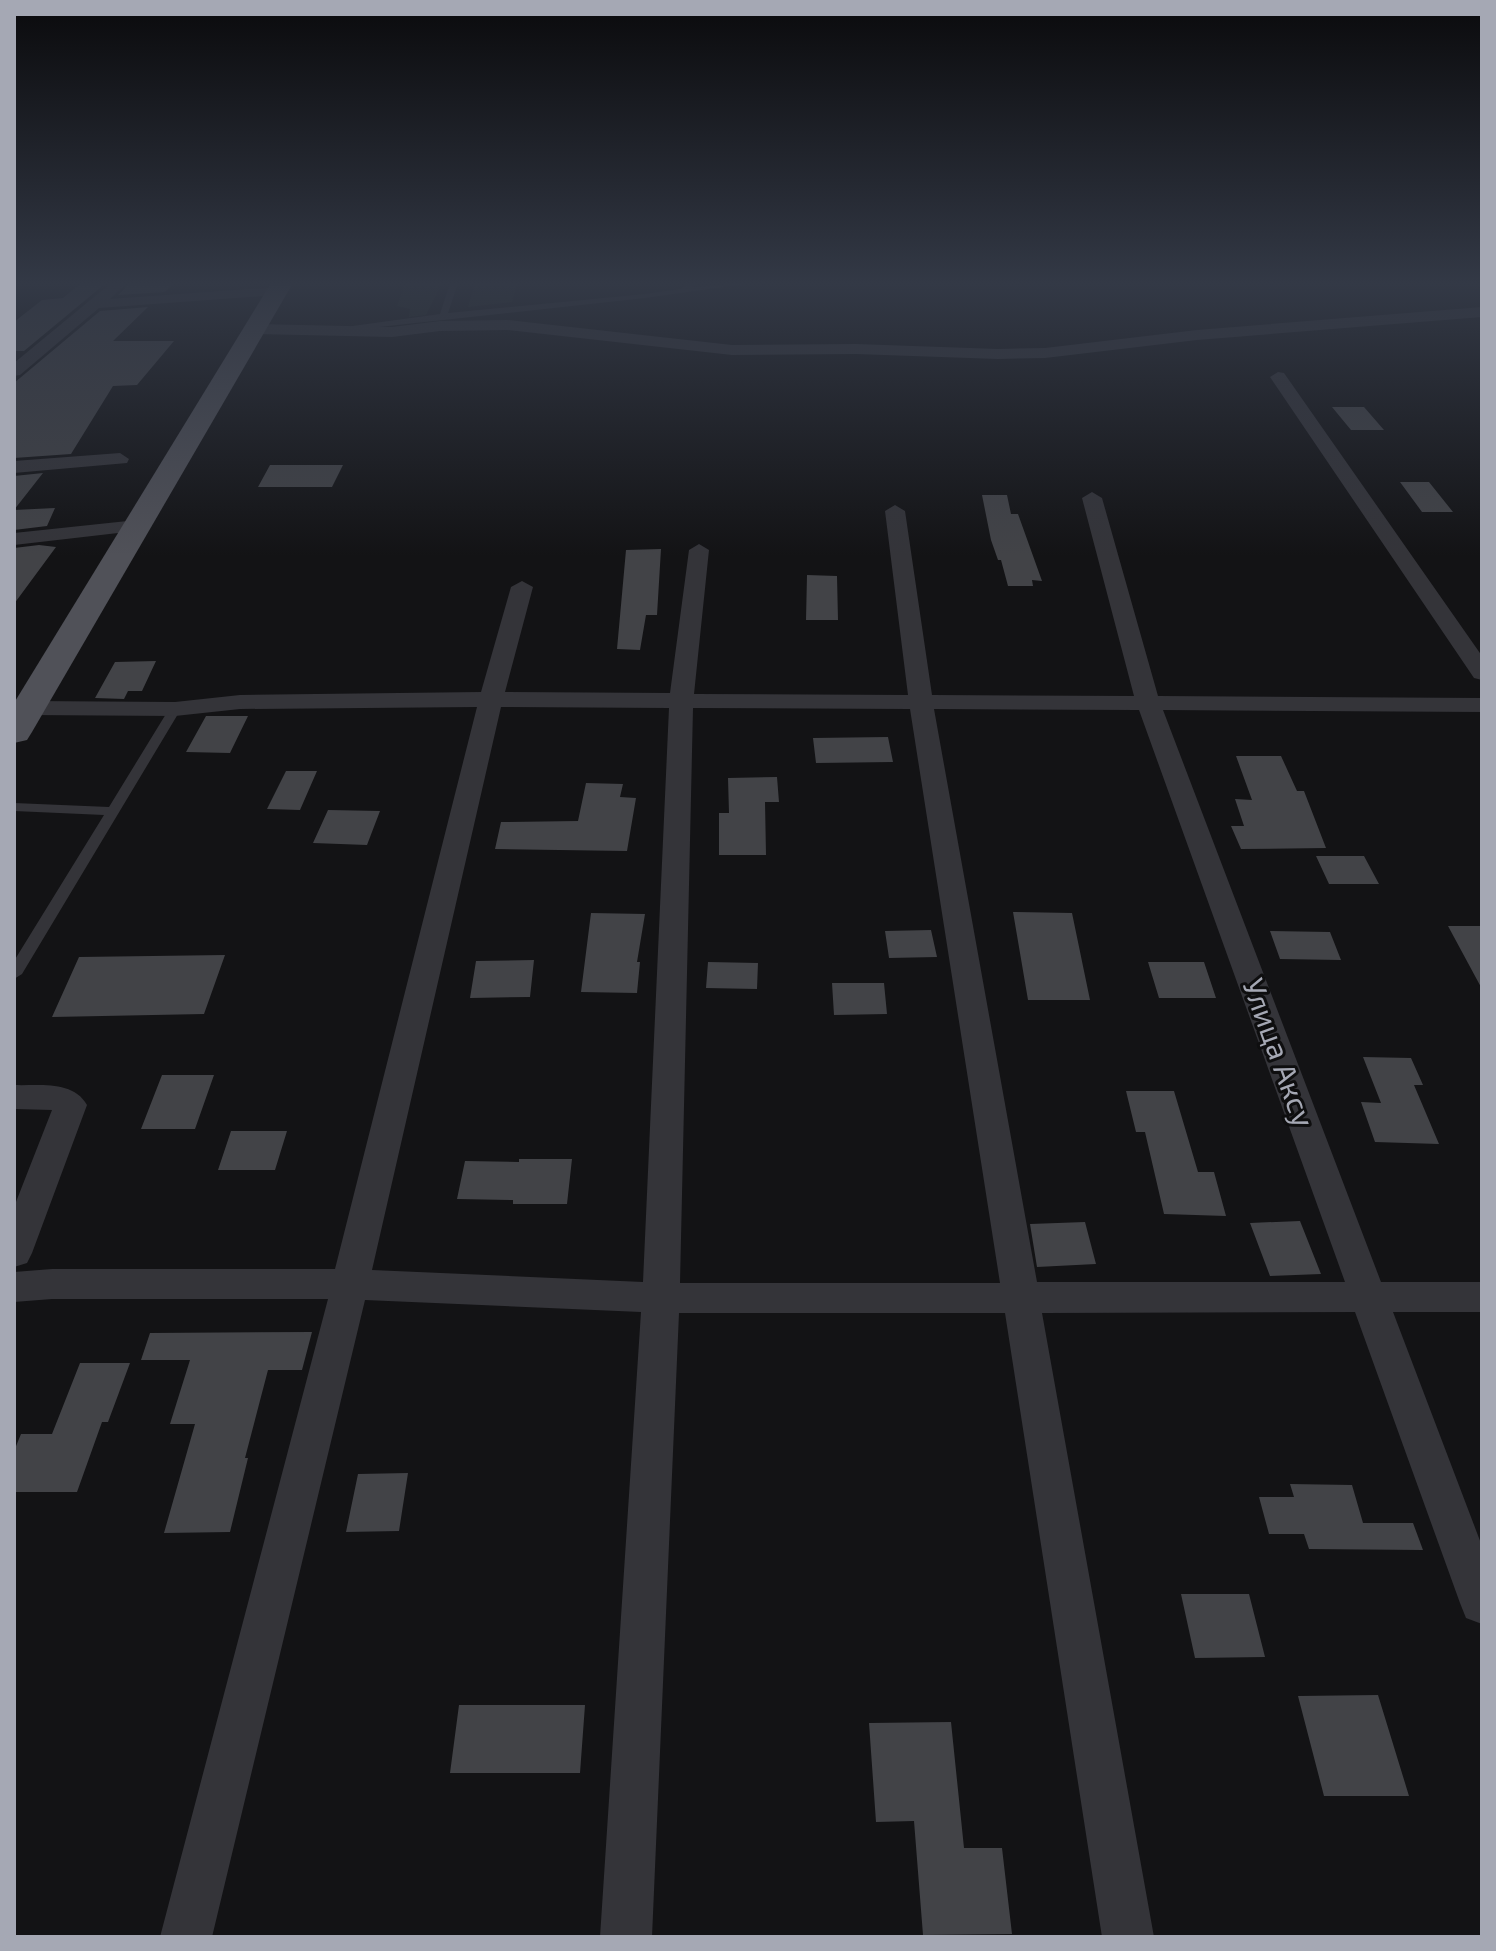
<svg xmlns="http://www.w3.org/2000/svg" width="1496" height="1951" font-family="'Exo 2',sans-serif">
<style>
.green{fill:#1f2721}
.building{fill:#424347}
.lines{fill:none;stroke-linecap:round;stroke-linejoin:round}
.lane{fill:#343439;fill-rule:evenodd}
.street{fill:#343439;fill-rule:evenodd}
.primary{fill:#505158;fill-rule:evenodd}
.labels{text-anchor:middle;stroke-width:6;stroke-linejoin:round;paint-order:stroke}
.street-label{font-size:30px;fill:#a5a8b4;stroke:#0e0e0f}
</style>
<rect width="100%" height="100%" fill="#131315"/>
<path class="green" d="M405,283H442L426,315L409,317L410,309L397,306Z
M475,283H517L512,302L468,307Z"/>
<path class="building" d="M81,283H106L24,351H14V322L42,300L63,298Z
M130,283H174L165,292L118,295Z
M148,307L113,341H174L137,385L113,386L71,454L14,458V383L100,311Z
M1332,407H1364L1384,430H1351Z
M270,465H343L332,487H258Z
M43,473L14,510L55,508L47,526L14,530V476Z
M1400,482H1429L1453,512H1422Z
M982,495H1007L1011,514H1018L1042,581L1032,580L1033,586H1008L1001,560H998L991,540Z
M39,545L56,547L14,604V548Z
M661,549L657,615H646L640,650L617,649L626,550Z
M807,575L837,576L838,620H806Z
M156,661L142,691H128L124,699L95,698L115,662Z
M206,716H248L230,753L186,752Z
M888,737L893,762L816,763L813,738Z
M1236,756H1281L1297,791H1304L1326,848L1241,849L1231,826H1244L1235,799L1252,800Z
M286,771H317L300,810L267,809Z
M777,777L779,802H765L766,855H719V813H729L728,778Z
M586,783L623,784L620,797L636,798L627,851L495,849L501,822L578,821Z
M328,810L380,811L367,845L313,843Z
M1316,856H1364L1379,884H1329Z
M1013,912L1072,913L1090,1000H1028Z
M591,913L645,914L637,962H640L637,993L581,992Z
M1448,926H1482V989Z
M931,930L937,957L889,958L885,931Z
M1270,931L1330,932L1341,960L1280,959Z
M225,955L204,1014L52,1017L79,957Z
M534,960L530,997L470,998L476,961Z
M708,962L758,963L757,989L706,988Z
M1148,962H1204L1216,998H1159Z
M832,983H884L887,1014L834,1015Z
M1363,1057L1411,1058L1423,1085H1414L1439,1144L1375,1142L1361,1102L1381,1103Z
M162,1075H214L195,1129H141Z
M1126,1091H1174L1198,1172H1214L1226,1216L1164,1214L1145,1132H1136Z
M231,1131H287L275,1170H218Z
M519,1159H572L567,1204H513V1200L457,1199L465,1161L519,1162Z
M1300,1221L1321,1274L1270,1276L1250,1223Z
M1085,1222L1096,1264L1037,1267L1030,1224Z
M312,1332L302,1370H268L245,1458H248L230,1532L164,1533L195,1424H170L190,1360H141L150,1333Z
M80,1363H130L108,1422H102L77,1492H14V1451L21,1434H52Z
M408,1473L399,1531L346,1532L358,1474Z
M1290,1484L1352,1485L1363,1523H1413L1423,1550L1309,1549L1304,1534H1269L1259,1497H1294Z
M1181,1594H1249L1265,1657L1195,1658Z
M1378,1695L1409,1796H1324L1298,1696Z
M459,1705H585L580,1773H450Z
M951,1722L964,1848H1002L1012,1934L923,1935L914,1821L876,1822L869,1723Z"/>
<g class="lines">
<path class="lane" d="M450,283H458L448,313L645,294L680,289L688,283H697L693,287L751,283L645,298L342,331L338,328L440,314Z
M175,705L181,709L22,974L14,979V961L104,815L14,811V803L109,807L169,709Z"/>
<path class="street" d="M111,283H127L110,299L277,287L284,291L277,295L99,308L20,375L14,376V363Z
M1482,307V317L1197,340L1045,358L998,359L856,354L732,355L507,330L440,331L392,337L256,334L248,329L256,324L392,327L440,321L507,320L732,345L856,344L998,349L1045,348L1197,330Z
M1278,372L1284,373L1482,656V680L1474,678L1270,377Z
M120,453L129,459L127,463L14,473V461Z
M1092,492L1102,498L1158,696L1482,698V712L1163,710L1381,1282H1482V1312H1393L1482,1546V1624L1466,1618L1460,1603L1355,1312L1042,1313L1154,1937H1102L1005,1313H679L652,1937H600L641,1312L365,1300L212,1937H160L328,1299H52L14,1302V1272L52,1269H335L477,707L240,709L175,716L28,715L19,713L16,708L19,703L28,701L175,702L240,695L481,692L511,587L522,581L533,587L505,692L670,693L689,550L699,544L709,550L694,694L908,695L885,511L895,505L905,511L932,695L1134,696L1082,498ZM501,707L669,708L643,1282L372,1270ZM693,708L910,709L1000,1283H680ZM934,709L1139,710L1345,1282H1037Z
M137,520L147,526L144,530L14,545V533Z
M14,1085C39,1086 73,1080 87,1105L32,1253L27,1263L14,1267V1207L52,1110L14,1109Z"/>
<path class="primary" d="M271,283H293L32,732L27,740L14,743V703Z"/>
</g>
<linearGradient id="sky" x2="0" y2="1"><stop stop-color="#0a0a0c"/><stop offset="0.51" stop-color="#333946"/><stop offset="1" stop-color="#333946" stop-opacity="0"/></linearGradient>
<rect width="1496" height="556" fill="url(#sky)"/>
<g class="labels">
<g class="street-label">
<text transform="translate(1278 1053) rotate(70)" y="10">Улица Аксу</text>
</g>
</g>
<rect width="1496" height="1951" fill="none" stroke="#a5a8b4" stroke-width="32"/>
</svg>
